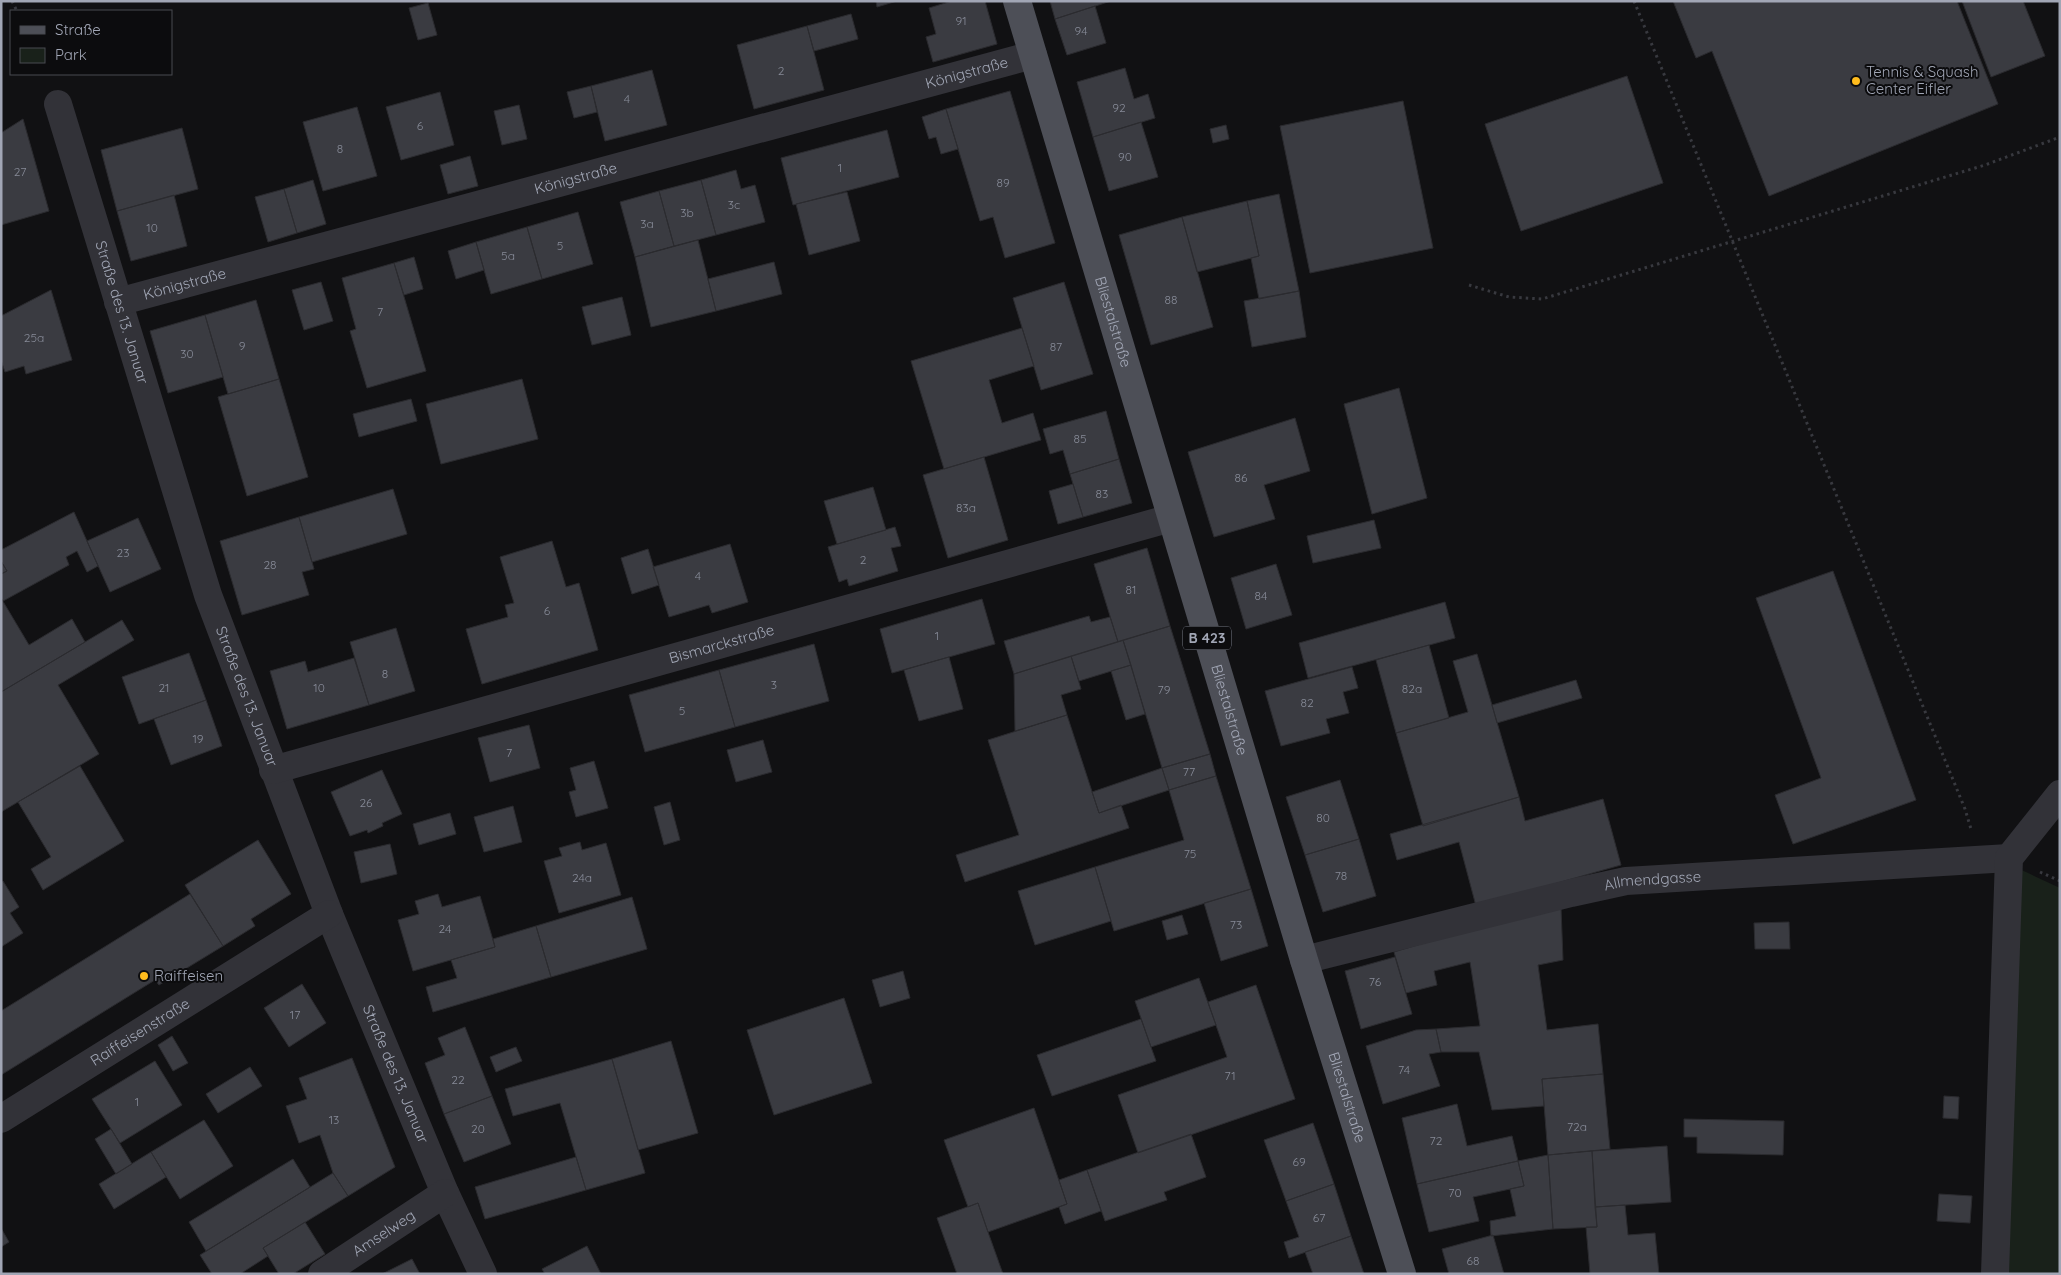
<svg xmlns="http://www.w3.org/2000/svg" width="2061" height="1275" font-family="Quicksand,sans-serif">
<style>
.green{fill:#19211a}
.building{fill:#3a3b41;stroke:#2b2b2f}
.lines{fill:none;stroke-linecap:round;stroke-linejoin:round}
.path{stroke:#38393f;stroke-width:3;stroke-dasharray:2.5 4;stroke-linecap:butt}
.minor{stroke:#323238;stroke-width:28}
.major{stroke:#4d4f57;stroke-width:28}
.poi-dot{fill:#ffbc1d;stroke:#0c0c0e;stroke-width:2}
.labels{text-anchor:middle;stroke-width:4;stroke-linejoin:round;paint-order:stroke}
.number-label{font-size:12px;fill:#878b98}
.shield{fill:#0c0c0e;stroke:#747883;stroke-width:1}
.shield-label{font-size:14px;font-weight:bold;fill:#a1a6b5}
.poi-label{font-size:15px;fill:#a1a6b5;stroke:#0c0c0e;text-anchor:start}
.street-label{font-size:15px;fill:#a1a6b5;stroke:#0c0c0e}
</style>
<rect width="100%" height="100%" fill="#111113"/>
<path class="green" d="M2013,866L2060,888V1274H2002Z"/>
<path class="building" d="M876,1H897L877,7Z
M952,1H985L997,44L933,62L926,37L936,34L929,8Z
M1050,1H1111L1055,19Z
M1673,1H1957L1998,104L1769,196L1712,51L1696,58Z
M1962,1H2023L2045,56L1991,77Z
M428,3L437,35L418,40L409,8Z
M1095,6L1106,43L1067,55L1055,19Z
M851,14L858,39L814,51L807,26Z
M807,26L824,90L754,109L737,45Z
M1125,68L1134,99L1148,94L1155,118L1093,137L1077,82Z
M652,70L667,125L605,141L591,86Z
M1627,76L1663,183L1521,231L1485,124Z
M591,86L597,112L574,118L567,92Z
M1010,91L1055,243L1005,258L993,217L980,221L946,109Z
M440,92L454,145L401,160L386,107Z
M1403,101L1433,248L1310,273L1280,126Z
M519,105L527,139L502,145L494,111Z
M357,107L377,176L323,191L303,122Z
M946,109L958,149L941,154L936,137L929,139L922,117Z
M23,119L49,211L1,225V133Z
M1141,122L1158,177L1109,191L1093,137Z
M1226,125L1229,139L1213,143L1210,129Z
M182,128L198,189L117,211L101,150Z
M887,130L899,177L793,205L781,158Z
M470,156L478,186L448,194L440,165Z
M736,170L741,189L755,185L765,222L716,235L701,180Z
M313,180L326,224L297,233L284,189Z
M701,180L716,235L674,246L659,191Z
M284,189L297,233L268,242L255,197Z
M659,191L674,246L635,257L620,202Z
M847,192L860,241L809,255L796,204Z
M1279,194L1299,291L1259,299L1251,258L1259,256L1247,201Z
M174,195L187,246L131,261L117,211Z
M1247,201L1259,256L1197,272L1182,217Z
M578,212L593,264L542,279L527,227Z
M1182,217L1213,327L1151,345L1119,235Z
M527,227L542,279L491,294L476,242Z
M698,240L716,311L651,327L635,257Z
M476,242L484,270L456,279L448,251Z
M414,257L423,289L404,295L394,263Z
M774,262L782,294L716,311L708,279Z
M394,263L426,371L367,388L350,331L356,329L342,278Z
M321,282L333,321L304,330L292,290Z
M1064,282L1093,374L1041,390L1013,298Z
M51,290L72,360L26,374L24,366L5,372L1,360V316Z
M1299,291L1306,337L1252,347L1244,301Z
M622,297L631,335L592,345L582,307Z
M256,300L279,379L228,394L205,315Z
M205,315L223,377L168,393L150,331Z
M1022,328L1034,366L989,380L1002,423L1033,413L1041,440L944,469L911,361Z
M279,379L308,477L247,496L218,397Z
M522,379L538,439L441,464L426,404Z
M1399,388L1427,498L1372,514L1344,404Z
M411,399L417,421L359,437L353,414Z
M1106,411L1119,459L1070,474L1063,450L1050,454L1043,429Z
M1295,418L1310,471L1264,485L1275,519L1214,537L1188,452Z
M984,457L1008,540L948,558L923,475Z
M1119,459L1132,503L1083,517L1070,474Z
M1073,484L1083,517L1058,524L1049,491Z
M873,487L886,530L837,544L824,501Z
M393,489L407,534L312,562L299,517Z
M74,512L98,566L87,572L77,551L66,557L69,565L3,601L1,598V574L7,571L1,561V550Z
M299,517L314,569L302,572L309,595L242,615L220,541Z
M138,518L161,569L110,592L87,541Z
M1374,520L1381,548L1313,563L1307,536Z
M895,527L901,546L891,548L898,571L849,586L847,579L839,582L828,547Z
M552,541L566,587L579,583L598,650L482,684L466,629L508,617L505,605L514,603L500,557Z
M730,544L748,602L712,613L709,605L669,617L653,567Z
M1147,548L1170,626L1118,642L1094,564Z
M648,549L659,585L632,594L621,558Z
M1,561L7,571L1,574Z
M1276,564L1292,615L1246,629L1231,578Z
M1833,571L1916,800L1793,844L1775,795L1821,778L1756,598Z
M1,598L29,645L72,619L85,642L1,692Z
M982,599L995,644L892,673L880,629Z
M1445,602L1455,638L1308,678L1299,643Z
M1089,616L1091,622L1110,617L1118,642L1014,674L1004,641Z
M122,620L134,640L58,685L99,754L1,812V692Z
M1170,626L1210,754L1162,768L1123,640Z
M396,628L415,691L369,705L350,642Z
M1123,640L1131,665L1079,681L1071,656Z
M814,644L829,701L735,727L719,670Z
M1429,645L1449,718L1396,733L1376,660Z
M189,653L206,700L139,724L122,677Z
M1477,654L1519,797L1423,826L1396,733L1468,712L1453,661Z
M1071,656L1081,689L1061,695L1067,715L1015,731L1014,674Z
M949,657L963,709L919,721L904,670Z
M354,658L369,705L287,729L270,671L305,661L308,672Z
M1131,665L1145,714L1126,720L1111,671Z
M1352,667L1358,688L1343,692L1349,713L1326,719L1330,733L1281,746L1265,691Z
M719,670L735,727L645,752L629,695Z
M1576,680L1582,698L1497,723L1492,705Z
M206,700L222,746L171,765L154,719Z
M1067,715L1099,813L1121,805L1129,828L965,882L956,855L1019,835L988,740Z
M529,725L540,768L490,782L478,738Z
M763,740L772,772L736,782L727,750Z
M1210,754L1216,776L1169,790L1162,768Z
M594,761L608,808L576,817L569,792L576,790L570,768Z
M80,766L124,841L43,890L31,869L51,857L18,802Z
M1162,768L1169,790L1099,813L1092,792Z
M382,770L402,814L382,823L383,826L368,833L367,830L350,836L331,792Z
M1216,776L1251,889L1114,931L1095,867L1184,840L1169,790Z
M1340,780L1359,839L1305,855L1286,797Z
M1519,797L1525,821L1603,799L1621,865L1476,906L1459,842L1397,860L1390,834Z
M670,802L680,840L664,845L654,807Z
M513,806L522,842L484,852L474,817Z
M450,813L456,834L419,845L413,824Z
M1359,839L1376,896L1323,912L1305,855Z
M258,840L291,894L251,919L255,926L223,946L185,885Z
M580,842L582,850L606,843L621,895L559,913L544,861L562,856L559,848Z
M390,844L397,874L361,883L354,852Z
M1095,867L1111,921L1035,945L1018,891Z
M3,881L19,907L10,913L23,933L1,947V882Z
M1251,889L1268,946L1221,961L1204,903Z
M190,894L223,946L159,985L155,980L1,1075V1011Z
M438,894L442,907L480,896L495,947L413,971L398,920L419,914L415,901Z
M632,897L647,949L551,977L536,926Z
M1561,908L1563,960L1538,965L1547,1030L1598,1024L1603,1074L1542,1079L1544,1106L1492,1110L1479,1052H1441L1436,1029L1480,1026L1470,962L1434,971L1437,985L1406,993L1394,952L1465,931Z
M1182,915L1188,934L1167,940L1162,921Z
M1789,922L1790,949H1755L1754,923Z
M536,926L551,977L433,1012L426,987L457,978L451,960L495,947L493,939Z
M1395,957L1412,1014L1361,1029L1345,971Z
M903,971L910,998L880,1007L872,980Z
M1199,978L1216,1025L1151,1047L1135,1001Z
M302,984L326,1023L289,1047L264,1008Z
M1256,985L1295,1099L1138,1153L1118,1095L1227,1057L1208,1002Z
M844,998L872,1083L774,1115L747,1030Z
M1141,1019L1156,1061L1052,1096L1037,1055Z
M465,1027L492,1096L444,1114L425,1063L445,1055L438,1038Z
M1436,1029L1441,1052L1429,1054L1440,1086L1383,1104L1366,1046L1416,1030Z
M172,1036L188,1063L173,1071L158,1045Z
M671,1041L698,1133L638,1150L612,1059Z
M516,1047L522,1061L496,1072L490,1057Z
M352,1058L395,1167L348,1196L333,1173L320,1135L299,1143L286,1106L307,1099L299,1078Z
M612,1059L645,1173L586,1190L560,1103L513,1116L505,1089Z
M155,1061L182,1105L120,1143L92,1099Z
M250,1067L262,1086L218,1113L206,1094Z
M1603,1074L1610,1149L1548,1155L1542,1079Z
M492,1096L511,1144L464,1162L444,1114Z
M1944,1096L1959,1097L1958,1119L1943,1118Z
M1457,1104L1467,1146L1512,1136L1518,1161L1417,1184L1402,1118Z
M1034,1108L1067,1204L988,1232L978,1203L968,1207L944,1140Z
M1684,1119L1784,1121L1783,1155L1697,1153V1137H1684Z
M204,1120L233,1166L180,1199L151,1152Z
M1313,1123L1334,1184L1286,1201L1264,1140Z
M111,1129L132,1164L116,1174L95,1139Z
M1191,1134L1206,1177L1164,1192L1167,1200L1105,1221L1087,1170Z
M1667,1146L1671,1202L1595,1207L1592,1151Z
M1592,1151L1597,1227L1553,1229L1548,1155Z
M151,1152L166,1177L114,1209L99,1184Z
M1548,1155L1553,1229L1491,1236L1490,1221L1516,1216L1510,1189L1524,1186L1518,1161Z
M576,1157L586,1190L485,1219L475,1187Z
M293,1159L310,1187L206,1251L189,1222Z
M1518,1161L1524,1186L1473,1197L1479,1221L1429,1232L1417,1184Z
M1087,1170L1101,1211L1065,1224L1059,1207L1067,1204L1059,1180Z
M333,1173L348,1196L263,1248L268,1256L240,1274H212L200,1255Z
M1334,1184L1351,1236L1289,1258L1284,1242L1299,1237L1286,1201Z
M1939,1194L1972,1196L1970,1223L1937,1221Z
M978,1203L988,1232L1003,1274H957L937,1218Z
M1625,1205L1628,1235L1655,1233L1659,1274H1590L1586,1227H1597L1595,1207Z
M305,1222L325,1254L293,1274H279L263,1248Z
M1,1228L9,1242L1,1247Z
M1493,1235L1504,1274H1449L1442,1249Z
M1351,1236L1364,1274H1313L1305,1252Z
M587,1246L601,1274H545L542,1269Z
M412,1259L420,1274H382Z"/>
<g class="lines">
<path class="path" d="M12,1L17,11
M1634,1L1965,809L1971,829
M1469,285L1509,297L1542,299L1985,165L2060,137
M2040,872L2060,881"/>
<g class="minor">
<path id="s1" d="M58,104L208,595L329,914L445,1193L483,1274"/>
<path id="s2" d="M118,302L1033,55"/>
<path id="s3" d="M273,770L1171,518"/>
<path id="s4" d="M1304,960L1571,893L1626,881L2009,858"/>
<path id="s5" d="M1,1119L329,914"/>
<path id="s6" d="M322,1274L445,1193"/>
<path d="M1995,1274L2009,858L2060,794"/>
</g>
<path class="major" id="s7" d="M1017,1L1304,960L1402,1274"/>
</g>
<g class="poi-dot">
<circle cx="1856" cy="81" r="5"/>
<circle cx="144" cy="976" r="5"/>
</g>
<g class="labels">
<g class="number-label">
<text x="961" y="25">91</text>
<text x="1081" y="35">94</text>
<text x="781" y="75">2</text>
<text x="627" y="103">4</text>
<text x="1119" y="112">92</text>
<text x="420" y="130">6</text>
<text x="340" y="153">8</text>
<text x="1125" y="161">90</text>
<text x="840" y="172">1</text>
<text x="20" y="176">27</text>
<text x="1003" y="187">89</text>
<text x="734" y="209">3c</text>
<text x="687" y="217">3b</text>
<text x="647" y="228">3a</text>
<text x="152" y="232">10</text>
<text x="560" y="250">5</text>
<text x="508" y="260">5a</text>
<text x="1171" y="304">88</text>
<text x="380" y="316">7</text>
<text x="34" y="342">25a</text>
<text x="242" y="350">9</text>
<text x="1056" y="351">87</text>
<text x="187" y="358">30</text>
<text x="1080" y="443">85</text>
<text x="1241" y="482">86</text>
<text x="1102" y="498">83</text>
<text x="966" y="512">83a</text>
<text x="123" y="557">23</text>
<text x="863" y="564">2</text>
<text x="270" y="569">28</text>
<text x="698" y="580">4</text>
<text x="1131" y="594">81</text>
<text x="1261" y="600">84</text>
<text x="547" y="615">6</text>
<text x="937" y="640">1</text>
<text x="385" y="678">8</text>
<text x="774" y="689">3</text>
<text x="164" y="692">21</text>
<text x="319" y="692">10</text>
<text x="1412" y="693">82a</text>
<text x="1164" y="694">79</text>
<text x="1307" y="707">82</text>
<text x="682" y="715">5</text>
<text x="198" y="743">19</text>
<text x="509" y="757">7</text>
<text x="1189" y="776">77</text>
<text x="366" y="807">26</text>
<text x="1323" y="822">80</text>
<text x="1190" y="858">75</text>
<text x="1341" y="880">78</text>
<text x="582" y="882">24a</text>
<text x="1236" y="929">73</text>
<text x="445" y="933">24</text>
<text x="1375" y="986">76</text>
<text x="295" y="1019">17</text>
<text x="1404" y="1074">74</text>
<text x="1230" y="1080">71</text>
<text x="458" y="1084">22</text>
<text x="137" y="1106">1</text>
<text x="334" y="1124">13</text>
<text x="1577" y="1131">72a</text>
<text x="478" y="1133">20</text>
<text x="1436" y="1145">72</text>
<text x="1299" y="1166">69</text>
<text x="1455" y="1197">70</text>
<text x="1319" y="1222">67</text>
<text x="1473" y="1265">68</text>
</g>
<rect class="shield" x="1183" y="626.5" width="48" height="23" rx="4"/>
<g class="shield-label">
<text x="1207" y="643">B 423</text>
</g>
<g class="poi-label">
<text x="1866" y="77">Tennis &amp; Squash<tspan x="1866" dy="17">Center Eifler</tspan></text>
<text x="154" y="981">Raiffeisen</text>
</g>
<g class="street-label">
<text dy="5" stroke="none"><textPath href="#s2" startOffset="879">Königstraße</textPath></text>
<text dy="5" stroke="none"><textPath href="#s2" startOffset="474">Königstraße</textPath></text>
<text dy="5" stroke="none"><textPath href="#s2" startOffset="69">Königstraße</textPath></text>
<text dy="5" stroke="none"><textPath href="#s1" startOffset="218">Straße des 13. Januar</textPath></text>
<text dy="5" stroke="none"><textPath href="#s7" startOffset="335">Bliestalstraße</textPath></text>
<text dy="5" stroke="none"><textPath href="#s3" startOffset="466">Bismarckstraße</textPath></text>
<text dy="5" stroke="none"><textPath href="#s1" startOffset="622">Straße des 13. Januar</textPath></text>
<text dy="5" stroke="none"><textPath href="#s7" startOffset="740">Bliestalstraße</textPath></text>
<text dy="5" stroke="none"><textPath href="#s4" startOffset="358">Allmendgasse</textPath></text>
<text dy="5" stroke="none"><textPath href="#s5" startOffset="164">Raiffeisenstraße</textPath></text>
<text dy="5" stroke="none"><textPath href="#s1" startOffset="1028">Straße des 13. Januar</textPath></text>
<text dy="5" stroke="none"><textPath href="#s7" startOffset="1145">Bliestalstraße</textPath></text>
<text dy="5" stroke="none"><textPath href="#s6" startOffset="74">Amselweg</textPath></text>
</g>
</g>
<rect width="2061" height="1275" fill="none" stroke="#a1a6b5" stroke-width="5"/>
<rect x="10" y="10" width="162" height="65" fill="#0c0c0e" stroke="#484a51"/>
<rect x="20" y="26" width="25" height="8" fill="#4d4f57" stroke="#484a51"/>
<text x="55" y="35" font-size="15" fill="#a1a6b5">Straße</text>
<rect x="20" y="48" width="25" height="15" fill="#19211a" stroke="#484a51"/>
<text x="55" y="60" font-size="15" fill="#a1a6b5">Park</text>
</svg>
